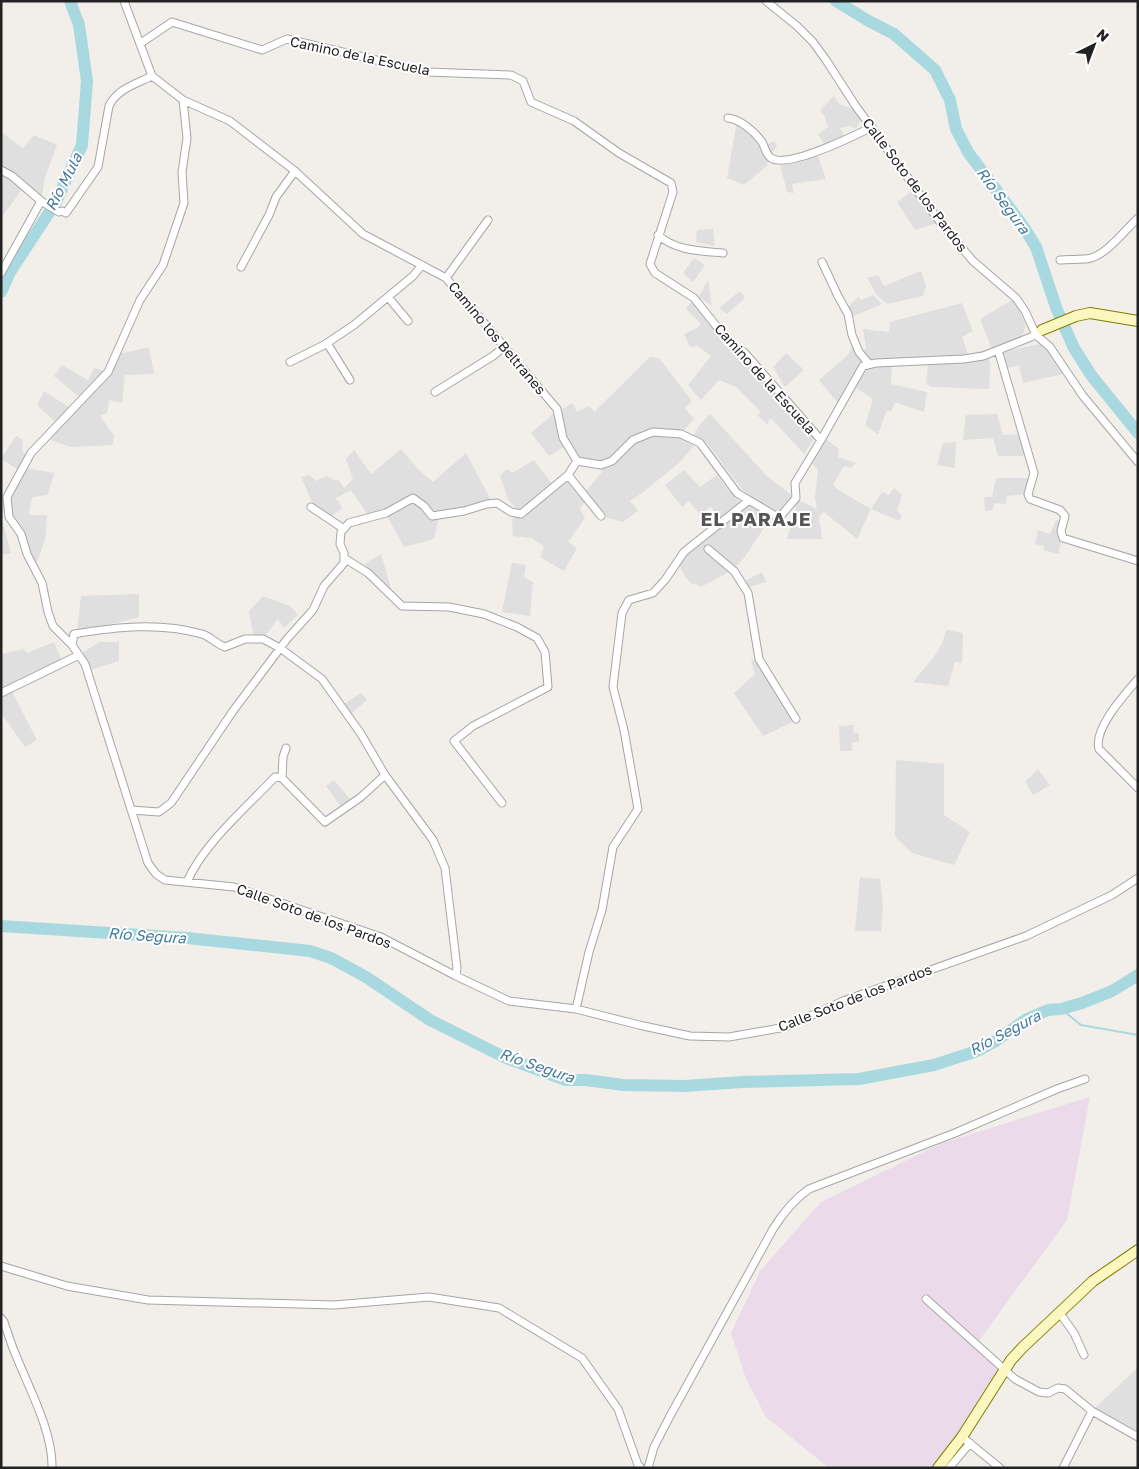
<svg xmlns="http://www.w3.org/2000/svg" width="1139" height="1469" font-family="'Golos Text',sans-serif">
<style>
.residential{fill:#e0dfdf}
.industrial{fill:#ebdbea}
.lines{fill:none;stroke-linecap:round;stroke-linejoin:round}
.stream{stroke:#a9d9e0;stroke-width:2}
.river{stroke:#a9d9e0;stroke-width:12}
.street-casing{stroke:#a6a6a6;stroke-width:9}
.secondary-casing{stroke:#7e7e03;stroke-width:12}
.street{stroke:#fff;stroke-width:7}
.secondary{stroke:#fbf7be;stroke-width:10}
.labels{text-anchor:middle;stroke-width:4;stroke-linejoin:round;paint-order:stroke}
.street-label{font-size:14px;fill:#222;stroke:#fff}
.water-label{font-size:15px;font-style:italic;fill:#42799c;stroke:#fff}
.district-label{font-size:19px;font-weight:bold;letter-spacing:1px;fill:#555;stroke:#fff}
</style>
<rect width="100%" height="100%" fill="#f2eee9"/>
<path class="residential" d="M834,96L839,104L856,110L863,115L856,129L850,126L840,128L846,139L826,147L818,134L828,127L825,117L820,110Z
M737,121L764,146L774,141L777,146L769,157L767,166L744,185L727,178Z
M1,132L23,148L34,135L57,145L45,177L41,201L25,185L2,217Z
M816,151L826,179L792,184L794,193L787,192L780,164Z
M916,188L940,222L915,230L897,202Z
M713,229L715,246L696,242L697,230Z
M694,258L705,265L693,282L683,273Z
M921,271L926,286L923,296L887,304L877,295L867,278L878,275L884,286Z
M708,280L712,306L699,297Z
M740,291L745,298L727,314L719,308Z
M873,295L882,304L852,317L849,306L854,301L859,297L861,300Z
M694,298L733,347L744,352L817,435L804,454L771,418L767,424L757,415L761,412L736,387L719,380L701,400L688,385L711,356L698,346L690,347L684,334L699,327L700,323L686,309Z
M1014,299L1026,326L1021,338L992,349L980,319Z
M962,303L973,331L962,337L968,354L985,350L990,362L989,389L932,387L926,384L928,364L892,367L891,384L927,392L924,412L895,402L891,412L887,410L878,434L865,425L873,399L856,388L843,409L819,380L848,355L856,339L860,350L863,352L866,348L863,329L889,332L890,322Z
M1040,344L1051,354L1063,374L1023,383L1019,365L1006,368L1002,352Z
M149,347L154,374L125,375L122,403L109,400L107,413L100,416L114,436L113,445L70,447L45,438L55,422L37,405L44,391L72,409L82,399L54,376L62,365L88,380L94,368L108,372L115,355Z
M786,353L804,370L785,387L773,367Z
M650,357L659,358L692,401L685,408L694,419L685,429L681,439L694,446L680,462L642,493L630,501L638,511L623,522L601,516L586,491L602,472L596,464L577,461L567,445L549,456L531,433L552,415L557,409L558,412L572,403L577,412L589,406L594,412Z
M710,414L767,476L794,497L778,517L751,498L740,487L707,443L694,435L698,427Z
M997,414L1003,435L1023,434L1029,456H998L993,438L963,440L966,415Z
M16,436L23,440L22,451L26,455L17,469L1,459Z
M826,439L839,449L838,457L856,463L851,468L844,466L833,485L837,489L871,509L882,492L889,495L894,488L902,495L897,510L901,515L900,521L871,509L857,539L824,512L819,516L822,539H787L798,500L817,509L815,498L818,470L809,460L821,440Z
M956,442L955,468L937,465L943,443Z
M401,449L419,470L433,482L466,453L493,504L439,518L434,539L404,547L386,514L370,518L351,490L336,498L342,508L329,518L313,504L301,477L309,475L316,481L327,476L334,480H339L344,488L353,479L346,459L354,450L371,474Z
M534,460L556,490L571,478L587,498L580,509L585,518L568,542L577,548L564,571L540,557L544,546L531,538L513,536L512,519L521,514L508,499L500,476L507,469L512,473Z
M27,468L54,473L48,495L32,497L29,515H47L45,540L36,564L33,566L9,517L6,500L2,519L11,553L1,555V495L6,497Z
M684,470L700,487L717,475L727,489L745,506L749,503L770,519L744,558L734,569L701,587L696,584H692L686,578L676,560L721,520L710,506L700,515L689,501L682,507L665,485Z
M996,478H1033L1028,494L1007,496L1006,504L995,503L992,510L985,511L984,497H992Z
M1056,520L1063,522L1059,554L1043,550L1045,546L1035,544L1038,530L1050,534Z
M381,554L391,588L388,590L364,564Z
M512,563L526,565L524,577L533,582L530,616L502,612Z
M762,572L766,582L748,587L745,581Z
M139,594V617L101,627L77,631L81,596Z
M263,596L290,606L298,615L284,628L278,619L263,639H254L249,611Z
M946,630L963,633L962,663L955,662L948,686L913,682L933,658L942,644Z
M54,642L63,663L10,688L37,740L25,747L1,713V654L24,649L27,653Z
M99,642H119V661L87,671L79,655Z
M751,660L757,661L795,721L763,736L734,693L755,674Z
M361,693L367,700L351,714L341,706Z
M853,725L854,733H859V742H852V751H840L839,726Z
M896,760L944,764V815L970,832L954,865L912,853L898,840L895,835Z
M1038,769L1050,785L1033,795L1025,782Z
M334,780L350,799L341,807L326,786Z
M860,877L880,879L883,906L881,931H855Z
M1138,1367V1437L1092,1411Z"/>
<path class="industrial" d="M1090,1097L1067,1220L978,1342L1007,1367L938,1468H829L766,1417L746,1379L731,1333L760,1271L821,1202L942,1143Z"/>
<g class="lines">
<path class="stream" d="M1061,1009L1081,1025L1138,1035"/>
<path class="river" d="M836,1L867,20L894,34L935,70L950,100L956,129L968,152L1023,226L1036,247L1057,310L1074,348L1091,375L1138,433
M1,292L10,272L56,202L82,145L87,81L79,25L70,1
M1,926L187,938L310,951L331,958L366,977L430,1020L504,1057L566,1080H586L623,1085L684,1086L742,1082L859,1079L934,1065L977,1051L994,1042L1027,1019L1048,1010L1061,1009L1082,1003L1112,991L1138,975"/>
<g class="street-casing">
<path id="street" d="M124,1L152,76L183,100L230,121L295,171L363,234L446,278L557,409L563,438L577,461L601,465L612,461L633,440L653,432L681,434L700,443L737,493L779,518L796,498L795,483L821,440L863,366L876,363L964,359L983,356L1031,337L1042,330
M766,1L797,26L813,42L826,60L855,105L940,222L973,261L1016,298L1025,311L1036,335L1050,347L1083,396L1138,462
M141,43L172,22L262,50L287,39L427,72L511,75L523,81L531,102L574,121L619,153L671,183L673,192L650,264L655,273L694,298L733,347L744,352L821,440
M183,100L187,138L182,172L184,203L163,265L140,300L108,372L31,453L7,497L9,517L21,534L27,554L42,583L48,612L53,626L72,645L85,664L148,863L156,874L165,880L234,887L381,937L456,976L509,1001L576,1009L639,1025L690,1036L729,1037L786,1027L843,1001L1026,936L1112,895L1138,878
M728,118C740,119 755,132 762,142C765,147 766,155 771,158C787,169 854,136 872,127
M1,170L12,176L41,201L59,212L62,211L66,213L98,167L109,106C117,89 136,84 152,76
M658,235C676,251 700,251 723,253
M1060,260C1067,259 1086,260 1091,258C1108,253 1125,230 1138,218
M822,262L838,296L848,314L852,335L859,352L869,364
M241,267L269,215L276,197L295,171
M1,273L41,201
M446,278L488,220
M388,297L408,321
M327,343L350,380
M998,350L1034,473L1028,494L1030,499L1060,510L1065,516L1061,531L1063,538L1138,561
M290,362L324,345L354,325L413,276L422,265
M435,392L493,356L504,347
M568,475L601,516
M311,507L344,529
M708,549L734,571L748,593L759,659L796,719
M344,558L368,573L402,606L449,607L484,614L517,627L537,638L545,652L548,687L473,726L454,741L502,803
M72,645L74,634C116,627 159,622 202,634C208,635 216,644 225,647L245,639H263L280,648L322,679L361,734L385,775L361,797L325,822L282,778L275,777C247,807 203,844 187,882
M1138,679C1125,694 1093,729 1099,749L1138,788
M1,693L79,655
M385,775L433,840L445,868L457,968L456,976
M282,778L283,757L286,748
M131,810L159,812L171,803L233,711L287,639L313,610L324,586L344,563V553L340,544L341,532L349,523L386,513L413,498L424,506L432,516L464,511L487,504L497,503L511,512L521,514L568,475L577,461
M576,1009L589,952L602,910L613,847L638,809L624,730L613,687L622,613L629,600L653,593L665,580L684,552L748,501
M1,1266L67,1286L148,1300L334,1305L429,1297L499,1308L582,1358L618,1409L638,1465L641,1468
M926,1299L1015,1379L1039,1392L1048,1393L1058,1388L1065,1389L1092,1411L1138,1437
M1059,1312L1074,1333L1084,1355
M1,1318L4,1322C8,1334 12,1347 17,1358C30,1390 53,1433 52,1468
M962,1437L1000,1468
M648,1468L654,1447L670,1416L773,1229C783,1213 793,1200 809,1189L955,1133L1057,1089L1085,1079
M949,1468L970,1443
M1063,1468L1092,1411"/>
</g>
<g class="secondary-casing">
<path id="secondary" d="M1042,330L1076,316L1090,313L1138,321
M938,1468L962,1437L1011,1360L1022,1348L1093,1281L1138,1250"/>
</g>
<use href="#street" class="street"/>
<use href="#secondary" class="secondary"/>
</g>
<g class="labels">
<g class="street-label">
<text transform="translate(360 56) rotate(12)" y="5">Camino de la Escuela</text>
<text transform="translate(915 185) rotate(53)" y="5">Calle Soto de los Pardos</text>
<text transform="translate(497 338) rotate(50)" y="5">Camino los Beltranes</text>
<text transform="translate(765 379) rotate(48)" y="5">Camino de la Escuela</text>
<text transform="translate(314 916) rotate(20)" y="5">Calle Soto de los Pardos</text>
<text transform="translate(855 998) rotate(-21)" y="5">Calle Soto de los Pardos</text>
</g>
<g class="water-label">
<text transform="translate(64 182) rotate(-63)" y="5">Río Mula</text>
<text transform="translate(1003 201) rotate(54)" y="5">Río Segura</text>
<text transform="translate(147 936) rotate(4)" y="5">Río Segura</text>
<text transform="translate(1005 1033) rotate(-28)" y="5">Río Segura</text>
<text transform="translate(537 1066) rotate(19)" y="5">Río Segura</text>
</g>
<g class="district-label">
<text x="756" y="526">EL PARAJE</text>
</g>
</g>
<rect width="1139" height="1469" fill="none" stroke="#222222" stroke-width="5"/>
<g transform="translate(1094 45) rotate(42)" stroke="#ffffff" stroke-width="4" paint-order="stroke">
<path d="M0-4L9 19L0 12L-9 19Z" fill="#222222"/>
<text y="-8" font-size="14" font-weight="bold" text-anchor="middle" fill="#222222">N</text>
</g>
</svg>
